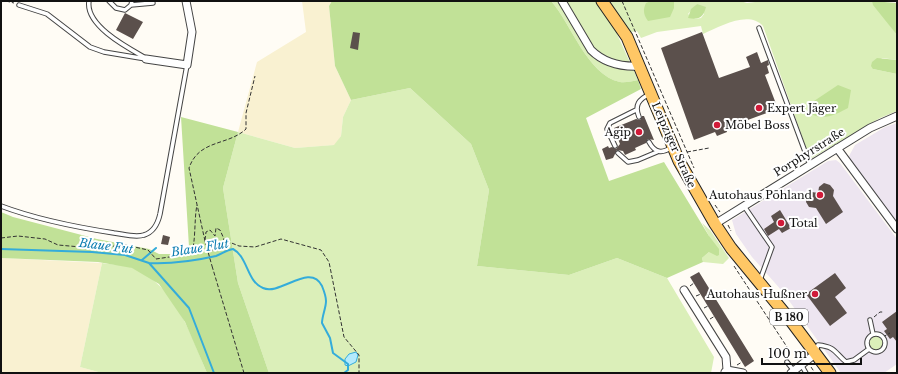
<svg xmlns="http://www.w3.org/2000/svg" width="898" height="374" font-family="'Libre Baskerville',serif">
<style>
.industrial{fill:#ede5f0}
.farmland{fill:#f9f1d1}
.green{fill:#dbefb9;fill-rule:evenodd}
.forest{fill:#c1e197}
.water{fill:#b4eafc;stroke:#34acda}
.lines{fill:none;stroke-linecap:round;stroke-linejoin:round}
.stream{stroke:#34acda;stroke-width:2}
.building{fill:#5b504c}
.service-casing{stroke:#444;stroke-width:5.5}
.minor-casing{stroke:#444;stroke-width:9}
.primary-casing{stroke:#222;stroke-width:13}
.path{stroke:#333;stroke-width:1;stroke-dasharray:4 2;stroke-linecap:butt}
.service{stroke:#fff;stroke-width:3.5}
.minor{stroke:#fff;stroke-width:7}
.primary{stroke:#ffc765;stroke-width:11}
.path-bridge{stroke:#333;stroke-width:1;stroke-dasharray:4 2;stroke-linecap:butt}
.poi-dot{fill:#d01a38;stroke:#fff;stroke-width:1.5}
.labels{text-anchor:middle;stroke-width:4;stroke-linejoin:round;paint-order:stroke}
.shield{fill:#fff;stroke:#585858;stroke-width:1}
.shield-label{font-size:10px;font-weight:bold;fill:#111}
.poi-label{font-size:11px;fill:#111;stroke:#fff;text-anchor:start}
.street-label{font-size:11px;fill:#111;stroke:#fff}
.water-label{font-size:12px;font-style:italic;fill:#0c7db1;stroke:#fff}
</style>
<rect width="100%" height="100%" fill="#fffcf5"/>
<path class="industrial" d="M897,123V224L849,159V156L855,145L885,127Z
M836,160L840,163L897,239V364L884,373H841L782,291L752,257L736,234L732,220L828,161Z"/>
<path class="farmland" d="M302,1H332L329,6L335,66L351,100L343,117L341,136L335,145L295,148L238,132L257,62L306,32Z
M1,258L102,263L80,367L102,373H1Z"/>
<path class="green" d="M551,1H651L650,3L674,8V1H740L747,3L763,1H872L897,35V60L882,58L873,69L897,74V111L880,118L812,158L809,156L763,26C748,10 720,27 703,34L701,26L657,32L641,38L637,31L617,34L638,80C633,81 625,83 620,82C587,75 571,23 551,1ZM697,4L704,14L701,18L695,19L688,14Z
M410,88L471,144L489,190L477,266L569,275L617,258L667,278L714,357L711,373H269L238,283L223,188L238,132L295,148L334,145L341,136L343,117L351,100Z
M702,223L710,230L729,258L723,264L703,262L702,258L709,252V236Z
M102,263C112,265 124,264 133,268C175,285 191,335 207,373H102L80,367Z
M869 343a7 7 0 1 1 14 0a7 7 0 1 1-14 0Z"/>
<path class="forest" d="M332,1H551C571,23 587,75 620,82C625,83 633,81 638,80L641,89L586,118L609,181L664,162L709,236L719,249V255L717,256L709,252L702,258L703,262L667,278L617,258L569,275L477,266L489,190L471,144L410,88L351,100L335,66L329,6Z
M651,1H674V8L670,17L648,21C643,15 643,9 646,3Z
M872,1L897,3V35L873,5Z
M697,4L706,7C703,18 699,20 688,18L691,9Z
M877,58L897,60V74L873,69L871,66L872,62Z
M838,85L851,90L848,108C837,114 822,122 810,113L814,101Z
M181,117L238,132L223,188L238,283L269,373H207L185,322L159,284L132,268L98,262L1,258V212L13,217L97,239L149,249L159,254H173L189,247Z"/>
<path class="water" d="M356,352L358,355L356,362L348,366L345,365V359L349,354Z"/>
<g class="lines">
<path class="stream" d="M1,249L92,252L125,255L149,263L189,308L214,373
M142,260L156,248
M149,263C172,264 194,261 216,256C222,254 226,250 233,249C248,257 247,282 263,288C280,296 310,262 322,286C324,291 326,297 326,301C326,308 322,316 322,323L330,338L333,353L348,364V370L344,373"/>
</g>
<path class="building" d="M125,13L143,22L133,39L116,30Z
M353,32L360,33L358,50L350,48Z
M702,32L719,78L750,67L746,57L757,52L761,63L768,60L769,65L767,66L769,73L765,75L778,109L726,128L727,132L717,136L715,132L694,140L661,48Z
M642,116H644L654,140L648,139L646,143L635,148L636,150L625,155L623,151L617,150L613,158L606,160L602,149L608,146L609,148L612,147L616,149L620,144L614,128L636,119L640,120Z
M824,183L830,185L834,190L833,196L843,212L826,224L816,208L809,207L806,202L807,195L812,192L818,193L819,187Z
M780,210L791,228L782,233L779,229L768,236L764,229L774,222L771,216Z
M163,235L170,237L168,245L161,244Z
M699,272L754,361L745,367L690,277Z
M835,273L846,288L835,297L847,313L830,326L806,294Z
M897,311V342L893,337L890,339L884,331L887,329L882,322Z"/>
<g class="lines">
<g class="service-casing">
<path id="service" d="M89,1C85,25 126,47 144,57
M109,1L116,8L125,10L131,5L132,1
M19,5L47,14L90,47L104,52L146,59
M131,5L153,3
M759,28L810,165
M639,117C634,105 639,99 650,94
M649,142C655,153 662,154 672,147
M615,146L607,129L610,123L636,110
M618,153L628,162L638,160L657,152
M1,206C38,220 75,227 114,233C123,234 135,238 144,235C154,232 158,223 160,214L187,65
M744,206L772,247L760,280
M870,320L873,334
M867 343a9 9 0 1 1 18 0a9 9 0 1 1-18 0Z
M816,351L818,345C836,347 834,352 846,362L854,360L869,349
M787,362L794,371
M802,366L806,373"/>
</g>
<g class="minor-casing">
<path id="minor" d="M562,1L591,50C604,63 622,67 640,66
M146,59L187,65L192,32L186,1
M837,148L897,229
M715,224L870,128L897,116
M684,290L726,357L727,370
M725,372L727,370L743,373
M791,373L815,354"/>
</g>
<g class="primary-casing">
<path id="primary" d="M602,1L627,37L679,161L715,224L731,248L791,321L830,373"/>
</g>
<path class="path" d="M6,1L14,3
M622,1L694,168
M687,152L709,148
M715,205L720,212
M728,225L731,231
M1,238L18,236L45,239L58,245L104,249L121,244L148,250L156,259L202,252
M205,240L206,232L210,230L215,236L216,228L220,230L224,239L220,249
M205,241L189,168C199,139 228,146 246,129V113L255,76
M211,250H219L229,242L239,246L255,247L281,239L321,250L329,262L344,337L359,355V373
M191,253C196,245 194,218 197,205
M212,266L244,373
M734,266L787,347
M690,286L694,283
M778,290L786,300
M696,296L701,294
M704,308L708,306
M874,317L880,312H884
M710,319L715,316
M883,337L890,333
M737,365L742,362
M811,367L815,373"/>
<use href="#service" class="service"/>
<use href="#minor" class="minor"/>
<use href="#primary" class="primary"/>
<path class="path-bridge" d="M205,241L212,266"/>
</g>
<g class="poi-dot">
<circle cx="759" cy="108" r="4"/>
<circle cx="717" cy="125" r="4"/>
<circle cx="639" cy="132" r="4"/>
<circle cx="820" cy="195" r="4"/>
<circle cx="781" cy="223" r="4"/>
<circle cx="815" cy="294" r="4"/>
</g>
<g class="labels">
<rect class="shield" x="770" y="309" width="38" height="16" rx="3"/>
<g class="shield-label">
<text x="789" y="321">B 180</text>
</g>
<g class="poi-label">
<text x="767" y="112">Expert Jäger</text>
<text x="725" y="129">Möbel Boss</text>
<text x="631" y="136" text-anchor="end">Agip</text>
<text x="812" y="199" text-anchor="end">Autohaus Pöhland</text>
<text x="789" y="227">Total</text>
<text x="807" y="298" text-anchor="end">Autohaus Hußner</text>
</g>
<g class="street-label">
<text transform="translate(674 145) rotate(66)" y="4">Leipziger Straße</text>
<text transform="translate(809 152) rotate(-32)" y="4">Porphyrstraße</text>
</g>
<g class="water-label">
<text transform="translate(106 246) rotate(7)" y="4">Blaue Fut</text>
<text transform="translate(200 248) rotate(-9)" y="4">Blaue Flut</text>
</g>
</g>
<rect width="898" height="374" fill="none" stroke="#111111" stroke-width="4"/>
<path d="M762 358v6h99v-6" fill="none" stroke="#111111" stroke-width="2"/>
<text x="768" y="358" font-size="12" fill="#111111" stroke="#ffffff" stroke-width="3" paint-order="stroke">100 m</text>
</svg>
